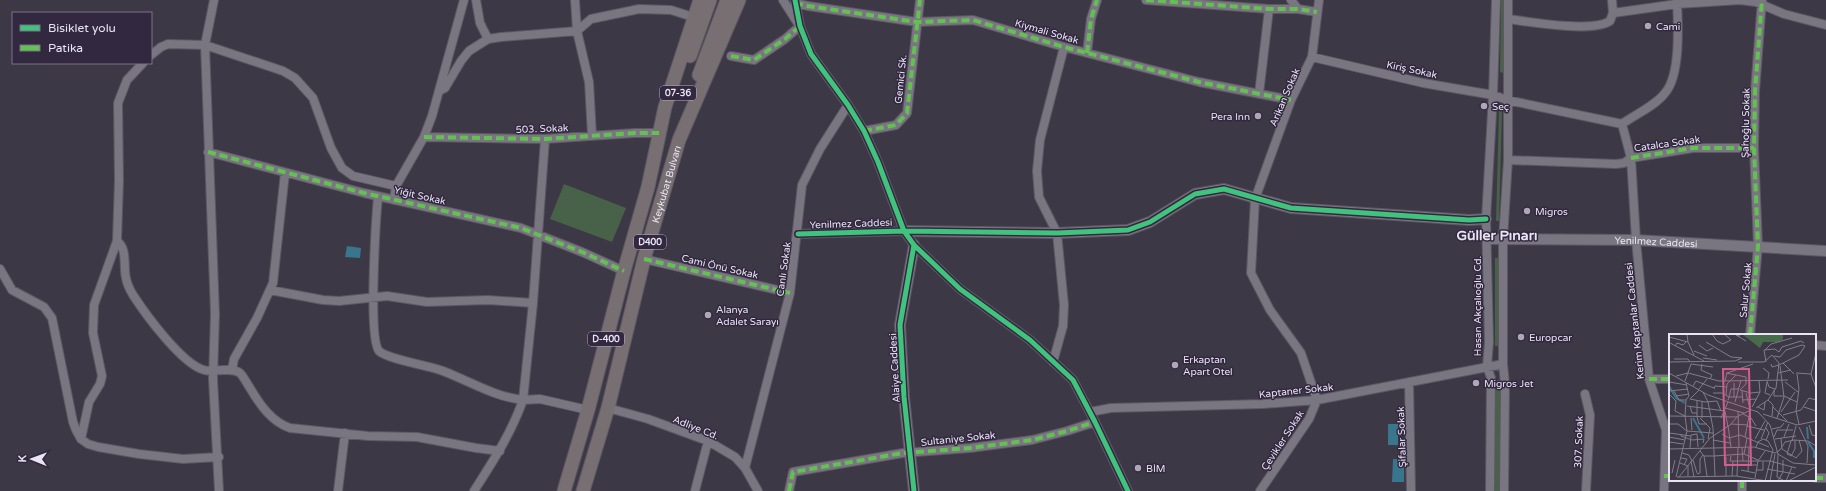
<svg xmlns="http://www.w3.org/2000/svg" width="1826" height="491" font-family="'Varela Round',sans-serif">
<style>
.green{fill:#476248}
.water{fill:#3a758e}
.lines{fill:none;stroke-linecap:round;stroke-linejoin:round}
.minor-casing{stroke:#5c5763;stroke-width:10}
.tertiary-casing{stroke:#5c5763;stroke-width:12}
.trunk-casing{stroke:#5c5763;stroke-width:15}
.minor{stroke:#7a7681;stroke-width:8}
.tertiary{stroke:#7a7681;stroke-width:10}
.trunk{stroke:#786f72;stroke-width:13}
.quiet{stroke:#63c152;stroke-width:4;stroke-dasharray:8 4;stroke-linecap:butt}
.cycleway-casing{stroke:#322840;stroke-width:8}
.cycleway{stroke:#40c37c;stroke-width:5}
.poi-dot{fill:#ada7b6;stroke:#322840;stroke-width:1.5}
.labels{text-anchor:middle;stroke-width:3;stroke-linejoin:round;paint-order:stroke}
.shield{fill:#322840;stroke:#b2abbd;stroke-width:1}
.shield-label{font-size:9px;font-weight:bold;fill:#e9e3f3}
.poi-label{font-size:10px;fill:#e9e3f3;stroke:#322840;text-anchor:start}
.street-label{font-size:10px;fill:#e9e3f3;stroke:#322840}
.district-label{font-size:14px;font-weight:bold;fill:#e9e3f3;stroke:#322840}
.inset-river{fill:none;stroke:#3a758e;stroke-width:2}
.inset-road{fill:none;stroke:#827c8b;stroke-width:1}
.view{fill:#d05f90;fill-opacity:0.15;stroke:#d05f90;stroke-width:2}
.inset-edge{fill:none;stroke:#e9e3f3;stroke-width:2}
</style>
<rect width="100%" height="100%" fill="#3d3845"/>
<path class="green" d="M1501,0H1503V73L1500,72Z
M1499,111H1502L1499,221H1496Z
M564,184L626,208L612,242L550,219Z
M1495,258H1498V346H1495Z
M1495,380H1500V491H1495Z"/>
<path class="water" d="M347,246L361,248L360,258L345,257Z
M1388,424H1398V445H1388Z
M1393,459H1404V482H1392Z"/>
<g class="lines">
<g class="minor-casing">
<path id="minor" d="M214,0L205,45L215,314L213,379L219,491
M476,0L480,23L488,39
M575,0L577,31L589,82L592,135
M783,0L797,22
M795,0L800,26L811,54L848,105L864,131L878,162L904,231L914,245L960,289L1030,340L1073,380L1095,422L1128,491
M1146,0L1269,9H1298L1317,12
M1291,0L1298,9
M1612,0L1613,13
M795,3L808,6L917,22L973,20L1064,47L1199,82L1291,100
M1508,19C1530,22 1592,33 1610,21L1613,13L1677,4L1740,0L1756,2L1784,14L1826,25
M1087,53L1091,19L1097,0
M151,55L161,47L168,44L205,45L283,71L295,78L313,98L331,148L342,168L353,176L396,186
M731,56L754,60L785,39L800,26
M1312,57L1423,83L1493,95L1507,100L1622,124C1636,114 1655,106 1665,93C1681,75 1678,24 1677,0
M439,91L445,88L461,61L469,51L488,39L501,37L577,31L591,19L639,9L671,10L693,17
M1259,94L1269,9
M1622,124L1631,158L1636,240L1649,379L1666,430L1664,491
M864,131L896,125L907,113L920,0
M424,137L545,139L635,133H659
M208,152L364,193L521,228L582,252L624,271
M1508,160L1616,164L1624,163L1631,158L1693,148H1754
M378,196C376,219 368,338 379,351C387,359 430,366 443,371C469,381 495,397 523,400L533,303L545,139
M394,200L396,186L424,137L432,116L464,0
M798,234L904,231
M117,241C128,249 123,267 126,278C127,284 130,290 133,295C146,315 182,364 204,370C215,373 230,366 240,373C244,377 247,384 250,388C260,405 272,422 290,428L368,436L417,437L476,448L500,451
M644,259L790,293
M0,269L12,290L44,307L52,318L73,422L76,430L81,439L88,444L98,447L139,454L183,459L219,457
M270,290L323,300L339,301L387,296L427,302L488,300L533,303
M1750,335L1758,246L1754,148L1755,91L1762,0
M1815,345L1826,346
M1053,362L1063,326L1064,305L1057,233L1039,197L1037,171L1040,140L1064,47
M232,370L234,359L257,318L273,283L285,173
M1649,379H1670
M1409,382L1411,491
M1585,394L1590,415L1586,491
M608,408L648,419L708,441L735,457L745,468L758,491
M1090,412L1111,408L1263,404L1317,400L1503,364
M81,439L89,402L100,384L102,376L93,333L94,305L117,241L119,180L118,103L127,80L143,63
M745,468L790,293L802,185L820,149L848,105
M1815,478H1826
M1742,480V491
M338,491L345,433
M474,491C493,461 511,434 523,400L540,399L588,410
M695,491L708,441
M789,491L793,472L903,453L970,448L1032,440L1067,431L1095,422
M1260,491L1309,419L1317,400L1301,353L1270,310L1251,273L1255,199L1291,100L1312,57L1319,0
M1490,491L1491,378L1487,366L1489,342L1486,219L1493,95L1496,0
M1504,491L1505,384L1503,364V239L1508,160V0"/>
</g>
<g class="tertiary-casing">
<g id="tertiary">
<path d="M904,231L1057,233L1128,230L1150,222L1195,194L1224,189L1291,208L1469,220L1486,219"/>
<path id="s1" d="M1487,239L1636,240L1826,251"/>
<path d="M914,245L900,325L904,397L914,491"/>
</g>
</g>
<g class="trunk-casing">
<g id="trunk">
<path d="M690,56L710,0"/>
<path d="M699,75L727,0"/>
<path d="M564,491L588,410L624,271L648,187L665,107L700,0"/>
<path id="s2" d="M583,491L608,408L644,259L679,140L739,0"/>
</g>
</g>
<use href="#minor" class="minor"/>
<use href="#tertiary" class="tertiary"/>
<use href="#trunk" class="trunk"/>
<path class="quiet" d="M1146,0L1269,9H1298L1317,12
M795,3L808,6L917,22L973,20L1064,47L1199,82L1291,100
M1087,53L1091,19L1097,0
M731,56L754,60L785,39L800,26
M864,131L896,125L907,113L920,0
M424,137L545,139L635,133H659
M208,152L364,193L521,228L582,252L624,271
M1631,158L1693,148H1754
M644,259L790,293
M1750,335L1758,246L1754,148L1755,91L1762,0
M1649,379H1670
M1664,476H1670
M1815,478H1826
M1742,480V491
M789,491L793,472L903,453L970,448L1032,440L1067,431L1095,422"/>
<g class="cycleway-casing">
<path id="cycleway" d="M795,0L800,26L811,54L848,105L864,131L878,162L904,231L914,245L960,289L1030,340L1073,380L1095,422L1128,491
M798,234L904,231L1057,233L1128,230L1150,222L1195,194L1224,189L1291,208L1469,220L1486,219
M914,245L900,325L904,397L914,491"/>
</g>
<use href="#cycleway" class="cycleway"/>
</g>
<g class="poi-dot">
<circle cx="1648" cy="26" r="4"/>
<circle cx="1484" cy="106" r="4"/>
<circle cx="1258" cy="116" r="4"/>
<circle cx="1527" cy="211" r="4"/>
<circle cx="708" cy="315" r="4"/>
<circle cx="1521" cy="337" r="4"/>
<circle cx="1175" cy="365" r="4"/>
<circle cx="1476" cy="383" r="4"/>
<circle cx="1138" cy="468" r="4"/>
</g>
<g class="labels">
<g class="shield">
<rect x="660" y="86" width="36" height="14" rx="3"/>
<rect x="634" y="235" width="32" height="14" rx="3"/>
<rect x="588" y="332" width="36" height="14" rx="3"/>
</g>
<g class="shield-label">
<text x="678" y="96">07-36</text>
<text x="650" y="245">D400</text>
<text x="606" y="342">D-400</text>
</g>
<g class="poi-label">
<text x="1656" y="30">Cami</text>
<text x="1492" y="110">Seç</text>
<text x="1250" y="120" text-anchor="end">Pera Inn</text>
<text x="1535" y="215">Migros</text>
<text x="716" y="313">Alanya<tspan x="716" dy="12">Adalet Sarayı</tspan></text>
<text x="1529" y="341">Europcar</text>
<text x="1183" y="363">Erkaptan<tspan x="1183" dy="12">Apart Otel</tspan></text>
<text x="1484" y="387">Migros Jet</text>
<text x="1146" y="472">BİM</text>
</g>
<g class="street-label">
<text transform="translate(1047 31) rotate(16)" y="4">Kiymali Sokak</text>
<text transform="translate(1412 69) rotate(12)" y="4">Kiriş Sokak</text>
<text transform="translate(900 79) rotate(-84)" y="4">Gemici Sk.</text>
<text transform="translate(1284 97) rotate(-67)" y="4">Arikan Sokak</text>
<text transform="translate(1745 123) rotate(-89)" y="4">Şahoğlu Sokak</text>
<text transform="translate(542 128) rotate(-2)" y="4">503. Sokak</text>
<text transform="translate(1667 143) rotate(-8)" y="4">Catalca Sokak</text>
<text dy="4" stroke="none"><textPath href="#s2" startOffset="318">Keykubat Bulvarı</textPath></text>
<text transform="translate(420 195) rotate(13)" y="4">Yiğit Sokak</text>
<text transform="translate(851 223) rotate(-2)" y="4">Yenilmez Caddesi</text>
<text dy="4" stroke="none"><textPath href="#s1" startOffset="169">Yenilmez Caddesi</textPath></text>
<text transform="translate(720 266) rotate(13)" y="4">Cami Önü Sokak</text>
<text transform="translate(783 269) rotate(-82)" y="4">Canlı Sokak</text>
<text transform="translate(1745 290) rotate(-85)" y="4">Salur Sokak</text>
<text transform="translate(1477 306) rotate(-90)" y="4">Hasan Akçalıoğlu Cd.</text>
<text transform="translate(1634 321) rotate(-96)" y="4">Kerim Kaptanlar Caddesi</text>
<text transform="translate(894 368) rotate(-93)" y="4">Alaiye Caddesi</text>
<text transform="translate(1296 390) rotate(-6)" y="4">Kaptaner Sokak</text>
<text transform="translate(696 427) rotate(22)" y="4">Adliye Cd.</text>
<text transform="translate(1401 437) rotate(-92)" y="4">Şifalar Sokak</text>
<text transform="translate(958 438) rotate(-6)" y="4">Sultaniye Sokak</text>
<text transform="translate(1282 440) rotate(-57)" y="4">Çevikler Sokak</text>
<text transform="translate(1578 442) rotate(-88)" y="4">307. Sokak</text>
</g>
<g class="district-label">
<text x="1497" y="240">Güller Pınarı</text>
</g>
</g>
<g transform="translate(1669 334)">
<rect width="147" height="147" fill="#3d3845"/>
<path d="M73,0H114V5L110,8H94L91,14Z" fill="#476b4b"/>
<path class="inset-river" d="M0,52L7,64L16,69M24,84L35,104M138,93L139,105M139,108L145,117V124"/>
<path class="inset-road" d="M43,0L48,7L54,10L62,6L55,0M71,2L67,1L77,7M0,3L19,8L18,0M19,8L25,21M37,8L62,23L73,24M1,9L35,27M30,11L38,17L44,14M6,12L8,9L14,11L17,8M96,16L102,10L123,4M25,17L38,22M34,24L48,26M5,25H19L21,28M0,28L66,27L73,24M69,28H95L103,21L110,29L107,54L99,66L87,74M97,28L95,16L106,15L110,18L113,13L132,7L135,9M114,29L125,40M33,30L32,36L43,41L41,45M102,30L103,33L110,31L130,21L136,12L133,11L117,16L111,23L105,22M94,34L100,39L99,45M0,39L39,61L89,78L101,91L109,120L124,129L147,131M57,39L77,43V50L71,56M109,39L122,36M127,39L142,40L147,54M128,40L130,55L127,77L130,90M142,40L147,19M7,42L19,39L50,47L119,46M16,47L22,30L44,33M56,47L58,39L84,30M98,47L100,53L106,55M0,48L18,51M98,48L96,59L101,61M116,48L129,58M24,52L27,47L45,54M30,55L38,45M45,55L46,52L58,53M70,55H62L60,63H73M30,56L21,65L36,68L48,67L52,77M71,56L82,59L91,58M105,56V62H115L128,68M0,57L19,55M5,57L10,66H17M73,57L74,69M34,58L39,68L44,94L46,142M44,59H53L60,63L59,66M77,59L80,71M0,60L7,67L6,77L16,82L18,97L7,143M57,61L58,50L67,41M7,62L20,60M65,63V49M73,66L88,65M99,66L104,71L103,82M66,68L72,46M18,72L56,77L59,93M21,72L23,79H28M83,73L91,58L90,46M89,73L95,76L96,68M104,73L118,87M135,73L147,77M56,74L75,79M69,77L70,113M112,78L126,58M74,80L82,84L87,92M94,80L128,91L147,87M114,81L132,76L140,64L147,66M0,82L68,83M16,82L17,66L20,62L17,49M28,83V67M28,83L30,90H38M22,84L23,96M31,84L41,94L39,105M33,84V68M52,84L59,68M108,84L115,63L111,32M0,90H9L18,97M62,90L79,91M140,91L143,101L147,102M59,92L62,113M78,92L95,96M130,93L139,112L138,129M97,94L100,99L97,106M103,95L112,93L115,89M18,97L44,99M0,99L22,102M12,100V102L23,106L35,105L34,109M53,100L60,104L71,101L100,113M0,103L16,106M76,103L81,77M105,103L108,96H124M115,103L120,90M78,104L75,120L89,126M112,104L113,115L127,124L133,117L130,106M86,105L96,87M92,105L99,88M106,105L127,102M44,106L61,109M122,107L118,120L123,122M123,107L127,92M0,108L14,110M87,113L89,108L94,105L99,107L104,116L96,147M21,114L22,101L28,100L29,113M44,114L85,113L106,119L111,116L116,108L125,106L139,107L147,112M73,114L74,127M0,115L44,114M31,117L35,122H45L75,120M13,119L20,121L23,127M109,120L108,143L114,146M35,122L38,142M62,122L61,127H101L127,134M122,122L126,115V106M57,123V142M12,124L18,125L15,131M24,126L28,139M22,127L25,143M11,129L19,132V142M69,131H88M98,135L126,140M72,136L86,139M88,136H94V128M79,137L80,114M3,139L6,126M28,140L31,139V125L34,121M63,142L64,127M68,142L69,113M8,143L67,142L98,147M10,143L41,104L61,91L69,82L82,76M86,144L89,127L96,117M101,147L106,120M109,147L114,138V126M117,147L123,133M119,147L147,133"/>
<path class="view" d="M54,35H80L82,131H56Z"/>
<rect width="147" height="147" class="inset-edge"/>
</g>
<rect x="12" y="12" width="140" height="52" fill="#322840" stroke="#7b7388"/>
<rect x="20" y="25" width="20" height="6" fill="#40c37c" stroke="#7b7388"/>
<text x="48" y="32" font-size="12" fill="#e9e3f3">Bisiklet yolu</text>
<rect x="20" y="45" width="20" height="6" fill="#63c152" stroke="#7b7388"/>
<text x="48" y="52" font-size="12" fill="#e9e3f3">Patika</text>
<g transform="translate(32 459) rotate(271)" stroke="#322840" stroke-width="3" paint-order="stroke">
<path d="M0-3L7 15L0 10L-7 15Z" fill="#e9e3f3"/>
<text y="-6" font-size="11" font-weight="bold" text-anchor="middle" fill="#e9e3f3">K</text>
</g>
</svg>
